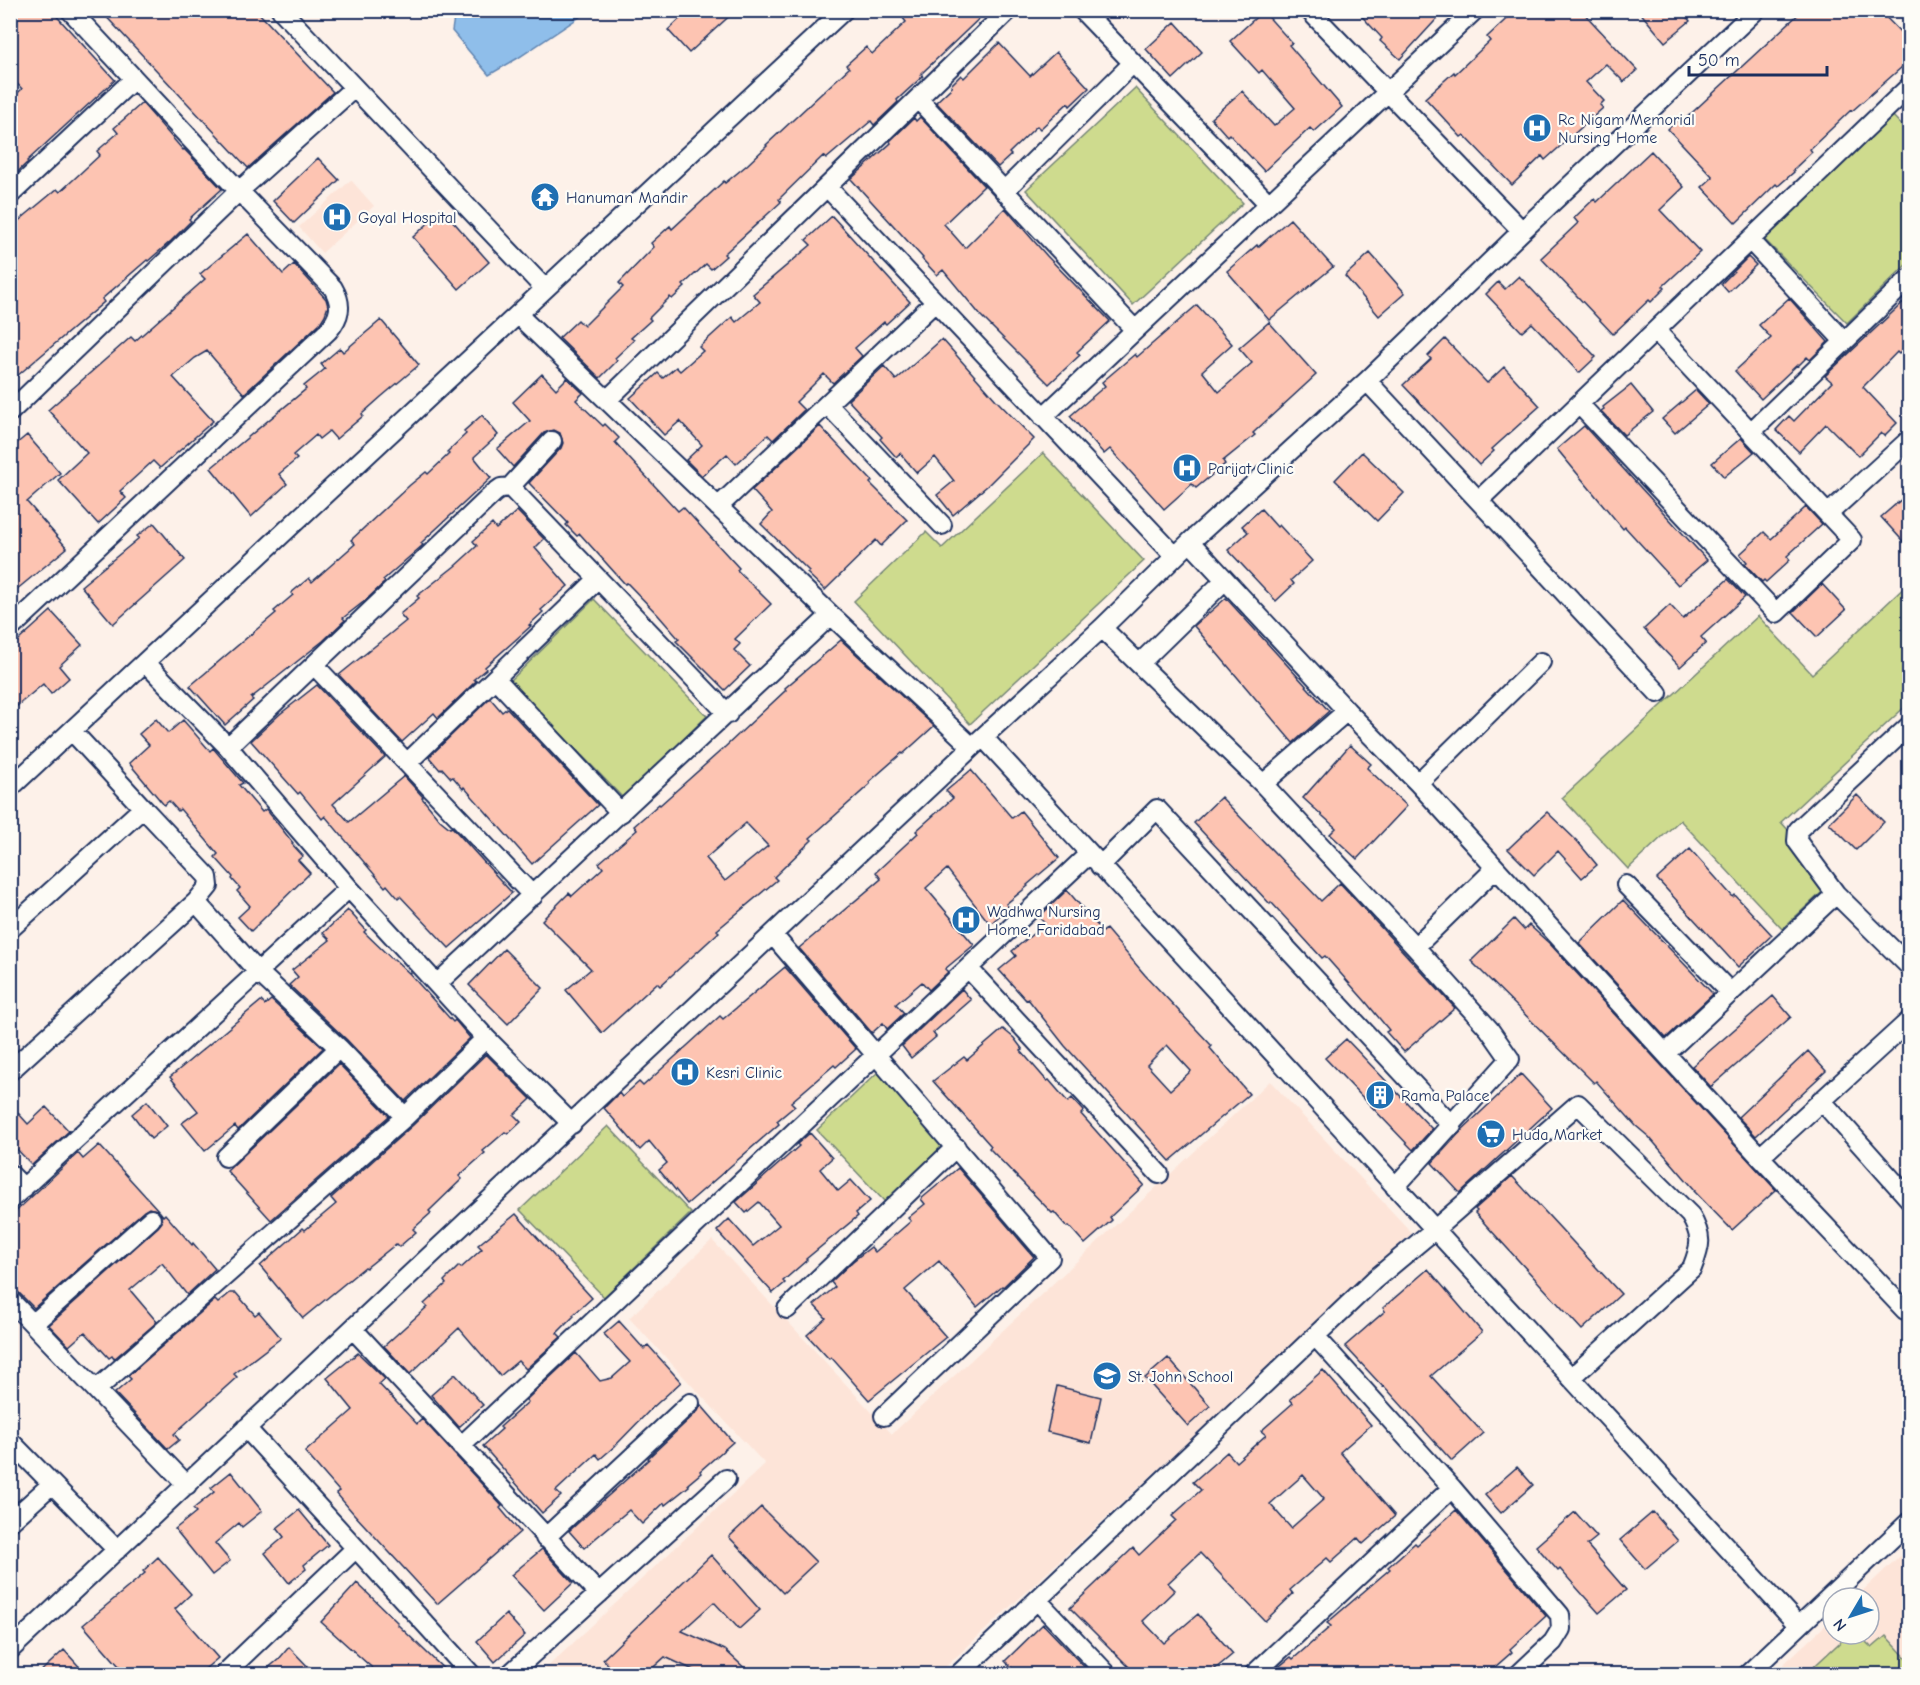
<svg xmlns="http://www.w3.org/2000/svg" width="1920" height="1685" font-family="'Comic Neue',sans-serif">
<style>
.built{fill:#fde4d8}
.green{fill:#cedb8e;stroke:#748576;stroke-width:1.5}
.water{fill:#8fbeea;stroke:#6185b2;stroke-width:1.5}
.building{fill:#fdc4b2;stroke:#1b2f5e;stroke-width:1.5;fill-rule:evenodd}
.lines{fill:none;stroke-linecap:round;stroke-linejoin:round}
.minor-casing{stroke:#1b2f5e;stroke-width:22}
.minor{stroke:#fdfcf7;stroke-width:18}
.labels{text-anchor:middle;stroke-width:4.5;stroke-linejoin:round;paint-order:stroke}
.poi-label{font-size:16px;fill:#1b2f5e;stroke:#fdfcf7;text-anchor:start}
</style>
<rect width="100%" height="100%" fill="#fdf1e9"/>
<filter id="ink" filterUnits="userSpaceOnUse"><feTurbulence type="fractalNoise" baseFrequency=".0167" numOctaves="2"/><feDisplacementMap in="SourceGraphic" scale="12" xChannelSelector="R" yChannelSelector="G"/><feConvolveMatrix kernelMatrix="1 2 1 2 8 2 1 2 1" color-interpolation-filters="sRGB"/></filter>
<g filter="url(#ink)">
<path class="built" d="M351,180L374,206L322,253L299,227Z
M1270,1081L1412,1233L938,1674H540L765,1464L629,1318L712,1240L892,1434Z
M1909,1547V1674H1773L1833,1618V1634H1869V1598H1855Z"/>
<path class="green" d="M1135,88L1243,203L1133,305L1026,190Z
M1892,115L1909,133V262L1847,323L1764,239Z
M1043,453L1144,561L970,724L854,601L926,532L942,548Z
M1909,583V703L1781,822L1834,881L1782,929L1680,820L1628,869L1562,798L1758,616L1812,674Z
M594,599L707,716L623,798L510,681Z
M880,1070L948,1142L885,1202L817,1130Z
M608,1126L691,1213L604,1297L520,1210Z
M1849,1634H1858L1872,1648L1886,1636L1909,1661V1674H1806Z"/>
<path class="water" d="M581,10L584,14L518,58L489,75L452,31L455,11Z"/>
<path class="building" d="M19,10H51L115,80L27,161L28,162L10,179V100L22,89L10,76V19Z
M100,10H256L333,92L248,168Z
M689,10H736L689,53L668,30Z
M911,10H988L921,74L923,76L897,100L898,102L874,125L871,121L826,159L823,156L779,199L781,202L724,254L726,256L711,269L706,264L683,285L685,287L672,299L670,297L649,318L651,320L631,338L634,340L615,358L617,361L600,378L559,338L578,320L584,326L623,287L619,283L654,247L651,243L670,226L672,229L724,181L725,183L747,165L767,146L766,145L849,68L846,65L866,47L872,54L906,22L903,18Z
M1356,10H1445L1400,59L1380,41L1382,38Z
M1516,10H1581L1637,70L1624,82L1606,64L1586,82L1604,101L1600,105L1603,108L1545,160L1542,156L1512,185L1464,135L1461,137L1425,98L1454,72L1455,74L1490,41L1487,37Z
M1638,10H1681L1690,21L1665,42Z
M1803,10H1879L1910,42V60L1852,111L1851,110L1810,149L1812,152L1793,170L1794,172L1778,186L1776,184L1736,223L1702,187L1713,177L1668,129L1680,118L1683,121Z
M1263,11L1292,43L1289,45L1342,107L1314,132L1310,128L1264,171L1229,134L1227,136L1211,118L1242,91L1274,126L1295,108L1262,70L1259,73L1230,41Z
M1175,22L1202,52L1173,79L1146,49Z
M999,43L1030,76L1056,52L1089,88L1070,106L1068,103L1040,129L1037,126L1009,153L1011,155L998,167L936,102L952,87L951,85L961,75L964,78Z
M142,103L183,150L184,149L222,189L189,219L191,221L171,241L148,261L147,260L102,299L104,302L10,382V228L57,189L60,192L100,155L97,151L118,133L114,128Z
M920,117L984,186L944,224L965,248L1005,208L1047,256L1110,321L1077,352L1080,355L1049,384L981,316L943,270L937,275L922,259L923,258L851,179L891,143L890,141L914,118L916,121Z
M1651,151L1684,187L1660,210L1700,252L1663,286L1665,288L1651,302L1649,300L1613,334L1541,258L1578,223L1574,218L1594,199L1597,202Z
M318,158L339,180L294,223L273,201Z
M443,210L489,262L459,289L413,237Z
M832,216L910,302L886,324L884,322L855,348L862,356L833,383L824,374L796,402L804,410L773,440L768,435L736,464L727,454L702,476L686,460L702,445L680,421L664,435L630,398L658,373L663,378L676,367L680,371L703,351L699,347L732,317L736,322L760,302L753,294L811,245L806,240Z
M1290,219L1333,267L1269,320L1227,271L1257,245L1258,247Z
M248,234L283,274L294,264L308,279L326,299L328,306L325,315L320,323L244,394L207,351L195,358L173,377L213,421L160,468L153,461L120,491L126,498L98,524L58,480L87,453L48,410L131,337L135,341L205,279L200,274Z
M1370,253L1405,293L1379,316L1345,276Z
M1748,257L1756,265L1728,292L1721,284Z
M1519,276L1596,357L1579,373L1532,323L1522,332L1486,294L1498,282L1505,289Z
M1910,296V343L1899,354L1897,352L1863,387L1897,423L1884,436L1881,433L1858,456L1826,424L1799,452L1776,430L1789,416L1794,421L1832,382L1825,376Z
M1789,298L1828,342L1810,360L1807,357L1798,366L1797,365L1761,399L1735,371L1771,338L1759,325Z
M1197,305L1232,344L1202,371L1219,392L1252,363L1239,348L1269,322L1316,375L1253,433L1255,435L1223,461L1225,464L1196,488L1192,484L1164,509L1110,449L1104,454L1070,416L1105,386L1102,382L1135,354L1137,357Z
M381,320L419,365L381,397L362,414L363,416L336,439L329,431L319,439L316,435L293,455L297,459L279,474L287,484L251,517L211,468L306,389L304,386L325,369L321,364L340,348L343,352Z
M942,339L996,400L1034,439L987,486L953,515L937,495L954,481L935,457L917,473L900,453L896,457L880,439L882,437L848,400L884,366L896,380Z
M1445,339L1487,383L1504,367L1540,406L1492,449L1494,451L1479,465L1403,385L1431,359L1428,356Z
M542,374L556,389L567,378L583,393L576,400L603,426L605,424L619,438L615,442L628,457L678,511L683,507L739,568L737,570L771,604L735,639L740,644L734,650L750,666L725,690L676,641L679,639L658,615L627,583L625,584L580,534L577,536L566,525L568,523L529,483L561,448L563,443L560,433L554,430L544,433L513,467L497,449L530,421L513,402Z
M1631,385L1653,412L1624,435L1601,411L1604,409L1603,407Z
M1696,390L1709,404L1675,433L1662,419Z
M482,415L498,435L474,457L491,478L421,543L423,545L383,580L385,582L366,600L343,618L345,620L323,641L251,698L253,700L225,725L190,686L276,613L274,611L293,595L291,593L309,578L312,582L355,544L351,540L410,485L426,472L428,474L449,454L447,452L466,434L464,431Z
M820,426L872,481L870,483L907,520L881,546L876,540L825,590L807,573L809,571L761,524L772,512L752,490Z
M1584,426L1707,560L1678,585L1625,527L1623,529L1557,449Z
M27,435L60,473L27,502L67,548L10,595V449Z
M1741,438L1754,452L1724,477L1712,463Z
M1362,452L1404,493L1377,521L1335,480Z
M1910,492V549L1881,517Z
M1806,507L1822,524L1787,556L1790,560L1766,582L1764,580L1762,582L1745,564L1747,562L1740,554L1764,532L1771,539Z
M1261,509L1277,527L1279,525L1312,561L1291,580L1294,584L1276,601L1228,550L1248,532L1242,526Z
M517,511L544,539L535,548L568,586L541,610L543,612L529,625L531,626L485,667L486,669L474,679L476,681L438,718L434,713L402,742L339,675L406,621L400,614L419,598L417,596L455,566L477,546L473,541L492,524L496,529Z
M154,523L185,560L113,624L81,586L139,538L137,536Z
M1728,579L1745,597L1701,637L1706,643L1680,667L1644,629L1670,605L1683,619Z
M1822,584L1846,610L1817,637L1793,612Z
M1226,598L1329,711L1293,743L1194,626Z
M51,611L82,645L59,666L69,678L51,694L43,684L10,712V648Z
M841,640L934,726L903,754L902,753L869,782L870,784L810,838L812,840L774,877L777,880L717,930L719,932L660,986L657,983L602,1033L566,990L591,969L542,920L569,893L572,896L603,868L599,863L637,830L634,826L659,804L660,805L725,747L786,690L785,688ZM746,823L768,846L725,881L706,858Z
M317,685L385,757L333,804L349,822L404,776L423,797L422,798L440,820L450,828L452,827L512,893L449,948L400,896L398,898L387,885L385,887L325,816L322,819L300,792L298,794L251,741L280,714Z
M490,698L502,712L507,708L598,805L532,864L464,787L463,789L453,777L451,778L442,768L440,770L429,757Z
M156,719L168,733L183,720L210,751L213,748L243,783L239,785L262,812L266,809L293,843L292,844L303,856L298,860L310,873L251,931L238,917L250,906L237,891L240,888L232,879L233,877L215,857L218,854L180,809L178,811L169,801L164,805L129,763L149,745L139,734Z
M1350,745L1371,764L1367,768L1407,806L1357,859L1330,834L1336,828L1303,798Z
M971,770L1012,818L1021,811L1059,858L1027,885L1028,886L1006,904L1009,908L990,924L947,869L926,888L974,945L945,969L948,972L929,990L922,982L896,1004L904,1013L887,1029L883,1023L872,1033L799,948L881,879L876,872L918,833L916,831L953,798L946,791Z
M1857,795L1884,822L1856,850L1829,823Z
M1221,797L1321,901L1340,883L1455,1008L1404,1052L1386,1032L1389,1030L1365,1001L1325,956L1322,958L1271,902L1270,904L1194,823Z
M1547,812L1578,842L1597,865L1582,878L1558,851L1534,875L1508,849Z
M1690,849L1733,897L1735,895L1772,935L1738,967L1657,879Z
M1067,890L1103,932L1106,929L1145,975L1212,1046L1210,1048L1249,1094L1170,1161L1065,1046L1028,999L1026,1000L999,970L1016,956L1012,951L1045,924L1039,917ZM1167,1045L1191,1071L1170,1090L1147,1065Z
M1623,900L1713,994L1666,1038L1579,943Z
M348,910L366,930L364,932L393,960L394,959L410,974L453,1022L455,1020L470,1038L405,1101L347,1040L289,985L298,977L292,970L330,940L323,933Z
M1514,919L1524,930L1529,925L1550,944L1776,1190L1732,1230L1694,1191L1695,1190L1649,1137L1636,1126L1596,1081L1594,1083L1471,961Z
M504,949L543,988L508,1024L469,985Z
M785,967L856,1049L836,1067L834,1065L791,1102L795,1106L777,1121L779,1124L687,1204L659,1170L667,1163L649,1141L640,1150L604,1108L619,1093L622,1097L639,1082L643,1086L720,1016L723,1019Z
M962,989L971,1000L933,1033L936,1037L911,1058L902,1046Z
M1773,996L1791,1017L1711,1087L1692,1066Z
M271,1000L323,1048L238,1130L235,1126L205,1151L182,1123L198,1111L170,1077L261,1001L265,1005Z
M1003,1029L1014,1038L1023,1050L1021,1051L1047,1081L1049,1080L1068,1102L1072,1098L1084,1111L1081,1114L1144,1185L1110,1217L1112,1220L1085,1244L1069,1226L1067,1227L1054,1212L1052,1213L989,1148L991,1146L933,1081L964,1057L967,1060Z
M1346,1039L1432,1129L1413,1150L1325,1058Z
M1808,1051L1826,1071L1756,1136L1738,1117Z
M486,1054L531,1099L514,1115L521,1122L508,1134L505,1132L483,1151L485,1153L459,1176L462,1179L429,1211L431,1213L413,1229L416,1232L399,1247L396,1244L366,1268L365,1267L303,1318L260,1266L303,1228L305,1230L336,1204L331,1198L413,1125Z
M339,1064L389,1116L271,1220L227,1171Z
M1521,1074L1552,1108L1460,1193L1432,1163L1463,1129Z
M147,1101L167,1126L151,1139L132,1114Z
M10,1104L28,1124L46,1107L69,1131L32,1165L10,1142Z
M810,1133L832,1158L820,1169L838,1191L851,1180L870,1201L856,1213L858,1216L806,1259L807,1260L783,1281L785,1283L773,1293L717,1231L729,1219L753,1246L779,1225L759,1202L746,1213L736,1202L799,1146L797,1144Z
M99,1145L159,1211L149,1208L144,1211L34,1308L18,1292L10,1289V1217L78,1153L83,1159Z
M958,1168L1034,1257L1003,1287L1002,1286L977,1307L939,1261L905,1290L946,1337L869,1400L831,1357L829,1359L807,1335L826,1318L814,1305L835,1287L831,1282L853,1261L871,1247L875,1252L911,1221L908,1218L925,1204L921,1199Z
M1512,1176L1621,1294L1582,1330L1475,1213L1477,1211L1475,1209Z
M160,1212L163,1216L165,1214L192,1245L193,1243L215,1269L187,1295L162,1263L130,1290L157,1322L114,1359L112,1356L109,1358L85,1332L69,1346L49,1325L158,1227L162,1222Z
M516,1214L592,1298L573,1315L574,1316L557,1333L561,1337L526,1369L518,1361L500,1376L459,1328L410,1374L384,1346L427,1307L424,1304L446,1284L444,1281L459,1266L461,1268L482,1249L478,1245Z
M1428,1269L1482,1332L1431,1376L1483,1433L1452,1461L1384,1386L1383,1387L1345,1346L1385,1311L1383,1308Z
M230,1293H236L255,1315L259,1312L281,1338L234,1374L237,1377L174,1434L179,1440L168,1449L115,1393L131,1379L128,1376L215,1300L218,1303Z
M619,1321L644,1349L648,1345L681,1382L650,1410L615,1446L600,1459L596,1454L570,1478L556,1491L561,1496L542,1513L483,1446L502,1429L500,1427L528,1402L526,1400L576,1353L600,1381L612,1378L630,1362L604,1334Z
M358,1353L385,1379L379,1384L417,1424L422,1419L502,1506L500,1508L520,1532L437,1604L354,1514L336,1493L339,1491L305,1452L353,1410L327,1378Z
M1168,1358L1210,1406L1188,1426L1145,1378Z
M1323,1370L1371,1425L1340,1452L1395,1516L1363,1544L1358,1538L1331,1562L1327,1558L1290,1590L1293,1594L1265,1621L1200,1553L1168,1583L1175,1590L1143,1621L1164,1643L1198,1614L1233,1654L1209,1674H1136L1070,1608L1133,1548L1139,1555L1176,1520L1172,1516L1201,1490L1193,1482L1227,1452L1236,1462L1266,1435L1261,1431L1293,1403L1290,1399ZM1303,1475L1324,1499L1291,1528L1270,1504Z
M455,1374L483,1405L459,1427L431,1395Z
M1057,1386L1101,1397L1091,1443L1047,1432Z
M701,1405L733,1442L700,1471L701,1473L688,1484L689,1486L665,1505L664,1503L642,1524L629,1510L584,1548L569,1531L649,1459L648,1458L698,1411Z
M1517,1467L1533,1485L1501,1513L1485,1495Z
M231,1472L262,1511L242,1527L239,1523L215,1543L230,1561L212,1575L175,1529L196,1512L193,1509L214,1492L211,1488Z
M761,1507L816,1562L783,1593L729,1537Z
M299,1510L328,1545L304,1565L306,1569L289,1583L265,1553L284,1537L277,1528Z
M1456,1510L1546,1616L1510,1649L1512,1652L1487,1674H1270L1291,1657L1293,1659L1331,1626L1327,1623L1390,1569L1388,1567L1415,1543L1417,1545Z
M1575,1512L1597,1537L1587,1545L1626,1590L1599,1613L1560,1569L1558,1571L1536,1546Z
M1653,1512L1678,1541L1645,1569L1620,1540Z
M542,1549L573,1583L544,1610L511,1575Z
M711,1555L760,1610L739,1629L714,1602L682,1631L725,1650L751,1674H702L665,1657L646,1674H617L603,1659Z
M158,1557L191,1594L175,1609L218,1658L199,1674H126L83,1625L145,1573L143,1571Z
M357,1583L398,1623L397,1624L449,1674H379L321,1622Z
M506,1614L525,1635L495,1662L477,1641Z
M1043,1624L1091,1674H1018L1005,1661Z
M289,1647L315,1674H261L279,1659Z
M64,1650L86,1674H38Z"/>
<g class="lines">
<g class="minor-casing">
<path id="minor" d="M281,10L545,289
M1082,10L1269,204
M1309,10L1522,231
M918,99L1135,330
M827,187L1175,556
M1004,191L1133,63
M10,195L134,79
M1750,240L1844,341
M518,315L831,615L972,747
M1367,381L1658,693
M607,400L1009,10
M827,404L942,525
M1579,404L1776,613L1852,540L1656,331
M10,412L239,191L354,88
M1043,417L1475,10
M1751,432L1910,278
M510,487L728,714
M1479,500L1910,86
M718,507L935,302
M1828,514L1910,439
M1190,542L1347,711L1418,783L1760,1157L1905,1310
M1102,628L1263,784
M10,629L328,331C340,317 343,305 333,288L239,191L70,10
M145,662L228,747L349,888L486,1038L572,1124
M1139,664L1225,580
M314,665L533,896
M495,678L621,813
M1347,711L1263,784L1415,947L1489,1029L1510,1059L1395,1187
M1910,725L1798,830L1797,841L1836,894L1910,967
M72,731L143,808
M983,737L1798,1625
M228,747L494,493L501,488L510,487L552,441
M407,763L598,579
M1418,783L1541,662
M10,788L844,10
M1100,866L1157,809L1452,1126
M1626,885L1730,992
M196,902L258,972L339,1048L405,1117
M10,929L143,808L208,877L209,886L196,902L10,1071
M773,935L1050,1258L884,1416
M1415,947L1495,869
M968,968L1159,1174
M438,983L831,615
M1666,1053L1836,894
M1821,1100L1910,1200
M226,1157L339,1048
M1760,1157L1910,1020
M10,1174L24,1188
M10,1200L349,888
M10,1300L187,1485
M787,1309L956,1147
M33,1324L151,1219
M353,1329L599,1594
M1315,1336L1452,1488L1560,1615L1561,1629L1553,1642L1519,1674
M96,1390L405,1117L486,1038
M246,1428L471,1674
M10,1441L117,1550
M461,1446L1089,854
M10,1522L52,1484
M545,1538L690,1403
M1037,1600L1107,1674
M10,1650L972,747L1102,628L1190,542L1367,381L1522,231L1756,10
M224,1674L356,1548
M510,1674L726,1479
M959,1674L1374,1280L1434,1230L1578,1104L1690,1215C1703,1237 1701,1245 1692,1268L1571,1378
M1254,1674L1452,1488
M1748,1674L1910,1521"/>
</g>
<use href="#minor" class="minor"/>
</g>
</g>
<defs>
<g id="hospital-disc" transform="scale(1.5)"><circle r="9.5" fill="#1f6fb2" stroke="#fdfcf7"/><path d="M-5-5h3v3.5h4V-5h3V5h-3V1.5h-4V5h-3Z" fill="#fff"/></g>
<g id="temple-disc" transform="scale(1.5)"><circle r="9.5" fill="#1f6fb2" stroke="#fdfcf7"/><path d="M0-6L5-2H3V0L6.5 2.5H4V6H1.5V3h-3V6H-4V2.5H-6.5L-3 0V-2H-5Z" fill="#fff"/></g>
<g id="building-disc" transform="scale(1.5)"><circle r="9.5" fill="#1f6fb2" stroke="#fdfcf7"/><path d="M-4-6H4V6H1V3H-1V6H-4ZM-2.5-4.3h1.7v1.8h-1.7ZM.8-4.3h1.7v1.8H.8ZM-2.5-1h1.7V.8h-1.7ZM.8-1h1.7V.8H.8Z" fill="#fff"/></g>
<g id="supermarket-disc" transform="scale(1.5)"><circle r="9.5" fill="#1f6fb2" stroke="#fdfcf7"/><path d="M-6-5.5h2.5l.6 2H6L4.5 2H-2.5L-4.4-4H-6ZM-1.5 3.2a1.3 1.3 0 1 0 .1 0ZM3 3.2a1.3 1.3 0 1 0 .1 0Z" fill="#fff"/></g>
<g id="school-disc" transform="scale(1.5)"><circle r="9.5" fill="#1f6fb2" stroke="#fdfcf7"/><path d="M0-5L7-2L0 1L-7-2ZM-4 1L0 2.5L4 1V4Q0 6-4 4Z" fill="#fff"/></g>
</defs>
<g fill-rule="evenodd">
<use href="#hospital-disc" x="1537" y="128"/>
<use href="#temple-disc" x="545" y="197"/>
<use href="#hospital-disc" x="337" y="217"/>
<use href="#hospital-disc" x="1187" y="468"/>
<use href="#hospital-disc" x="966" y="920"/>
<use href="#hospital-disc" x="685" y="1072"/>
<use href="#building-disc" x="1380" y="1095"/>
<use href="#supermarket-disc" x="1491" y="1134"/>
<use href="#school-disc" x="1107" y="1376"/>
</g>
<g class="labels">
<g class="poi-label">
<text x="1558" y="125">Rc Nigam Memorial<tspan x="1558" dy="18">Nursing Home</tspan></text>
<text x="566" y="203">Hanuman Mandir</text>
<text x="358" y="223">Goyal Hospital</text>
<text x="1208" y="474">Parijat Clinic</text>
<text x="987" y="917">Wadhwa Nursing<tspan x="987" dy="18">Home, Faridabad</tspan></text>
<text x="706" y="1078">Kesri Clinic</text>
<text x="1401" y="1101">Rama Palace</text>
<text x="1512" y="1140">Huda Market</text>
<text x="1128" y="1382">St. John School</text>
</g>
</g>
<rect width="1920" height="1685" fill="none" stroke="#fdfcf7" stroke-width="36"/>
<rect x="18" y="18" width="1884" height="1649" fill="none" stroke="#1b2f5e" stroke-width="2" filter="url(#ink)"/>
<g transform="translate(1851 1616) rotate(231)"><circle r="28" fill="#fdfcf7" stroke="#a3aaba" stroke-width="1.5"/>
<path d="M0-4.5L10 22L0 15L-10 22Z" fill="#1f6fb2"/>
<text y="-9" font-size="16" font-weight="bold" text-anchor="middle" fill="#1b2f5e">N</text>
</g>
<path d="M1689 66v9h138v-9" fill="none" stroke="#1b2f5e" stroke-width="3"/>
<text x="1698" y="66" font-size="18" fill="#1b2f5e" stroke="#fdfcf7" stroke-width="4.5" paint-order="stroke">50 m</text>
</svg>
